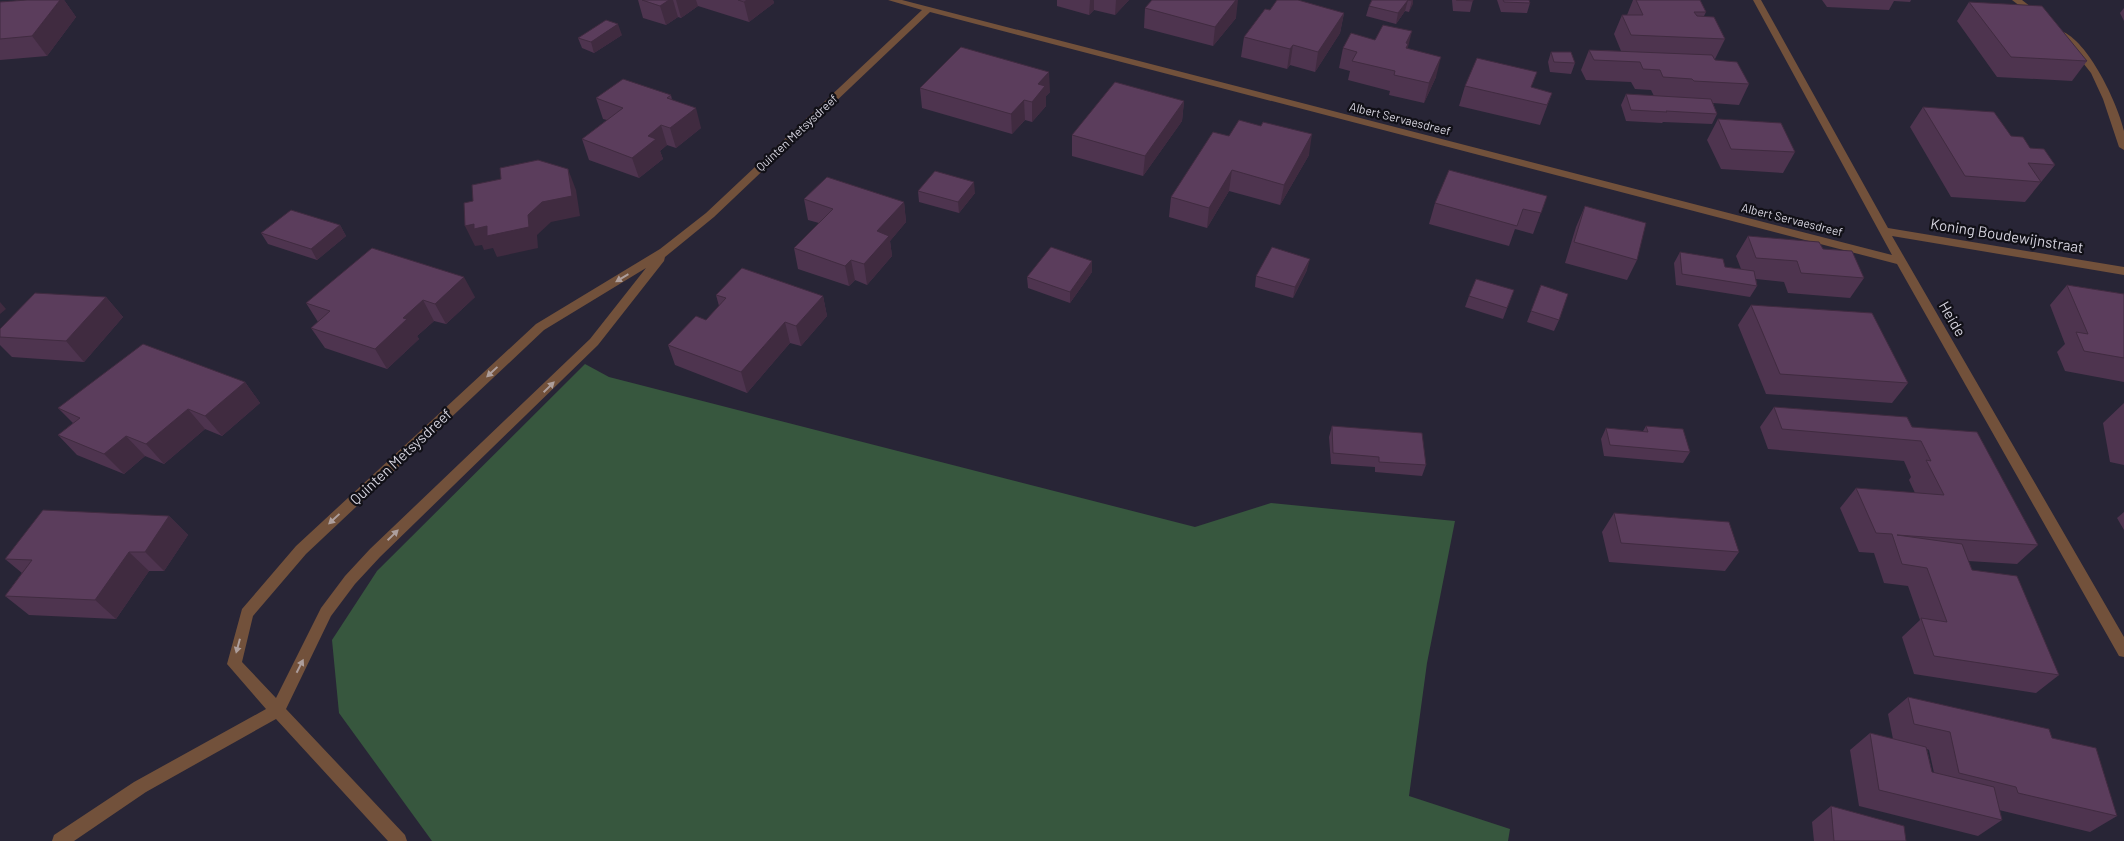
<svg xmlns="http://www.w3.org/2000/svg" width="2124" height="841" font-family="Barlow,sans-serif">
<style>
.green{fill:#37573e}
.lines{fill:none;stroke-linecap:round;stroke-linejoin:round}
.minor{fill:#72513b;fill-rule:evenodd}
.wall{fill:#4e344f;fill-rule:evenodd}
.shaded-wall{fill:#402b40}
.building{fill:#5b3d5c;stroke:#402b40}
.oneway{fill:#ad9e9c}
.labels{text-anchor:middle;stroke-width:4.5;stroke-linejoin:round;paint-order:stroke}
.far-street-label{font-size:12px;fill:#d4d2dd;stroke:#111017}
.street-label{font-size:15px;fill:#d4d2dd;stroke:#111017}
</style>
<rect width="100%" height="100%" fill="#282536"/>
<path class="green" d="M585,364L609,377L1195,527L1271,503L1455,521L1427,663L1409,796L1510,829L1508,841H432L339,713L332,640L377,571Z"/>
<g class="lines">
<path class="minor" d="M888,0H902L1892,255L1753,0H1761L1888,228L2124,267V275L1892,236L2124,637V657L2119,656L1897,264L930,12L714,217L665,257L664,261L598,345L380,557L355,584L331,616L286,709L405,835L407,841H388L276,719L146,792L74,841H52L54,835L134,782L266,709L227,664L242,609L296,546L536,324L660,249L706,213L922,10ZM646,268L590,339L370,549L345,576L321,608L276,698L242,662L253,616L306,554L544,330Z
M2012,0H2022L2040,14L2033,16Z
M2061,31C2088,40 2118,104 2124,131C2124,137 2124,144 2124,150L2119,147L2103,99L2091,73L2072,49L2057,34Z"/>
</g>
<path class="wall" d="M27,0H64L76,17L47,56L0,60V2Z
M638,0H773L774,3L749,22L698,6L681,18L678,17L666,25L643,18Z
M1057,0H1129L1115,15L1094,10L1089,15L1057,6Z
M1372,0H1413L1409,12L1405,11L1396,24L1366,16L1369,6Z
M1452,0H1473L1470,12L1453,11Z
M1497,0H1529L1530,3L1527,13L1501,12Z
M1633,0H1700L1706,12L1704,16L1725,39L1715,59H1714L1715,60L1749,84L1739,105L1713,103L1717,114L1712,124L1663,122L1662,123L1626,121L1621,105L1626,94L1654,96L1651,90L1635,89L1631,82L1586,80L1581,70L1589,50L1621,51L1614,34L1622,15H1627Z
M1822,0H1911L1910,2L1894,1L1889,10L1827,7Z
M1969,2L2087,61L2072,81L1997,77L1957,21Z
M1145,8L1236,18L1213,46L1144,28Z
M2124,8V21L2120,13Z
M1270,10L1344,13L1340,33L1315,72L1290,65L1287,69L1241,57L1244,37Z
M622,35L594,53L582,48L578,38Z
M1375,40L1436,77L1424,103L1389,95L1390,91L1348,80L1350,71L1339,68L1343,48Z
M1551,52L1575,63L1571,74L1550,72L1548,62Z
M1465,86L1552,93L1540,125L1459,106Z
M920,88L1050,92L1046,96V106L1032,122L1025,120L1012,134L922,108Z
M671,95L672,100L701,128L676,148L667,145L660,151L663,159L639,178L589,160L582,139L607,120L603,119L596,98Z
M1184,101L1182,121L1143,176L1072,156V135Z
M1923,107L2011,136L2030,148L2055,165L2025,202L1951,197L1910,127Z
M1718,119L1795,152L1783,173L1721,169L1707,140Z
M1261,126L1309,155L1280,205L1229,191L1207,228L1169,217L1171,197L1229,136Z
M918,191L975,193L959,213L919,202Z
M1547,196L1533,234L1515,229L1509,246L1429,224L1435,203Z
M804,199L904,202L906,222L890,241L892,256L867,285L855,280L849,286L798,269L794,248L819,223L808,220Z
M1585,206L1637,260L1627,280L1565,263L1576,227Z
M340,225L346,236L317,260L268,244L261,233Z
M1748,236L1823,249L1864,278L1850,298L1788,293L1784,282L1756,279L1757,286L1750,297L1676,285L1674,263L1680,252L1725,267L1741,269L1736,256Z
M1092,261V272L1070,303L1028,288L1027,277Z
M1307,270L1293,298L1255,287L1256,276Z
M1541,285L1559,320L1554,331L1527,322Z
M2067,285L2124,294V382L2065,371L2057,352L2065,344L2050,305Z
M1514,290L1503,319L1465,307L1469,296Z
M716,295L823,296L827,316L801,346L790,343L747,393L675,365L668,345L706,320L719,306Z
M106,297L123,317L84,362L12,357L0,345V329Z
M475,297L446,324L434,321L417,336L419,339L387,369L325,348L311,328L318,322L306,303Z
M1751,305L1908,383L1892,403L1766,394L1738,325Z
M245,382L260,403L222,436L205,429L164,464L145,456L124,474L77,455L58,435L73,423L58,408Z
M2124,403V465L2110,462L2103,423Z
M1774,407L1912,427L2038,545L2017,564L1968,561L1972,570L2059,675L2036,693L1914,674L1902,637L1920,620L1908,586L1884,583L1874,553L1859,552L1840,508L1856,488L1915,493L1909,480L1911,477L1904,461L1768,449L1760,427Z
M1332,426L1426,465L1422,476L1375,472V467L1331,464L1329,437Z
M1646,426L1690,452L1683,463L1604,456L1601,439L1606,428L1643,431Z
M2124,512V530L2117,518Z
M1614,513L1739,552L1725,571L1609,562L1602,532Z
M169,516L188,535L164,571H149L116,619L29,615L5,596L22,573L5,559Z
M1908,697L2052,738L2117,816L2090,832L1999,810L2002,820L1978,836L1859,806L1850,750L1870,733L1893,739L1888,714ZM1927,749L1929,750L1934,773L1932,772Z
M1831,806L1906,841H1814L1812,822Z"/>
<path class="shaded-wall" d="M60,0H64L76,17L47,56L32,36Z
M669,0H673L678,17L666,25L660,6Z
M676,0H696L698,6L681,18Z
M747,0H773L774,3L749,22L744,2Z
M1090,0H1094V10L1089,15Z
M1116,0H1129L1115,15Z
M1236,0H1238L1236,18L1213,46L1215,27Z
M1408,0L1405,11L1396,24L1398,13Z
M1412,0H1413V4L1409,12Z
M1344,13L1340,33L1315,72L1318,52Z
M618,24L622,35L594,53L591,42Z
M1412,31L1407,51L1401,63L1406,43Z
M1293,45L1290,65L1287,69L1290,49Z
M1441,57L1436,77L1424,103L1429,83Z
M1049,72L1050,92L1046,96V106L1032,122V102L1038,84Z
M1024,100L1025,120L1012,134L1011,114Z
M1184,101L1182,121L1143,176L1145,156Z
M696,108L701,128L676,148L670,128Z
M661,125L667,145L660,151L663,159L639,178L632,158L648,136Z
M1312,134L1309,155L1280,205L1284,185Z
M568,169L576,190L580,216L551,222L537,235L538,248L497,257L493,248L484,250L482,245L475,246L465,226L528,215Z
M1232,170L1229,191L1207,228L1209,208Z
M974,182L975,193L959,213L958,202Z
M904,202L906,222L890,241L892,256L867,285L864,264L877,231Z
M340,225L346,236L317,260L311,249Z
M1310,259L1307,270L1293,298L1295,287Z
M851,260L855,280L849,286L845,266Z
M1092,261V272L1070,303V292Z
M464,277L475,297L446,324L435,304Z
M823,296L827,316L801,346L796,326Z
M106,297L123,317L84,362L66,341Z
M423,300L434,321L417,336L419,339L387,369L375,349L403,318Z
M0,302L6,309L0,314Z
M785,322L790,343L747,393L741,372Z
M245,382L260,403L222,436L205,416Z
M188,409L205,429L164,464L146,444Z
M126,436L145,456L124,474L104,454Z
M169,516L188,535L164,571L145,552Z
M129,552L149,571L116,619L95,600Z"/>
<path class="building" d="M27,0H60L32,36L0,39V2Z
M642,0H669L660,6Z
M738,0H747L744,2Z
M1152,0H1236L1215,27L1145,8Z
M1277,0H1298L1344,13L1318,52L1293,45L1290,49L1244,37L1265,9L1270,10Z
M1372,0H1412V1L1408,0L1398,13L1369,6Z
M1456,0H1473V1Z
M1503,0H1529L1530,3L1504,2Z
M1636,0H1700L1706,12H1694L1697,16L1714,17L1725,39L1631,35L1622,15H1643Z
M1969,2L2042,6L2087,61L2011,57Z
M606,20L618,24L591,42L578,38Z
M1383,25L1412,31L1406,43L1408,44L1406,48L1441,57L1429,83L1394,75L1395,71L1352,61L1357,52L1343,48L1351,33L1375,40Z
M961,47L1049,72L1038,84L1045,86L1032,102L1024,100L1011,114L920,88Z
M1589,50L1712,55L1715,60L1737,62L1749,84L1694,81L1692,79L1663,77L1660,70L1643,69L1640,62L1594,60Z
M1551,52H1571L1575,63L1554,62Z
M1477,58L1537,72L1531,87L1552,93L1547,105L1465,86Z
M623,79L671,95L667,98L696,108L670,128L661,125L648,136L656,139L632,158L582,139L623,108L596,98Z
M1115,82L1184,101L1145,156L1072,135Z
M1626,94L1711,99L1717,114L1666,111L1667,112L1631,110Z
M1923,107L1994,112L2011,136L2023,137L2030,148L2044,149L2055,165L2028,163L2041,182L1965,176Z
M1718,119L1781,123L1795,152L1731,149Z
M1239,120L1261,126L1263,122L1312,134L1284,185L1232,170L1209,208L1171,197L1213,132L1229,136Z
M538,160L568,169L572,196L542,202L528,215L529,227L487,236V226L474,229V224L465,226L464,203L473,201L472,185L501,179L500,168Z
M1449,170L1547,196L1541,213L1523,209L1517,226L1435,203Z
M935,171L974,182L958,202L918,191Z
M827,177L904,202L877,231L889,236L864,264L851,260L845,266L794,248L833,209L804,199Z
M1585,206L1646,223L1637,260L1574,242Z
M291,210L340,225L311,249L261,233Z
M1748,236L1819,242L1823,249L1852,251L1864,278L1801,273L1797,261L1756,258Z
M1051,247L1092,261L1070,292L1027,277Z
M1272,247L1310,259L1295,287L1256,276Z
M372,248L464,277L435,304L423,300L403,318L407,319L375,349L311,328L330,311L306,303Z
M1680,252L1723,259L1725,267L1754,271L1757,286L1682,274Z
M742,268L823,296L796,326L785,322L741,372L668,345L696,316L706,320L726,298L716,295Z
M1476,279L1514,290L1507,308L1469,296Z
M1541,285L1568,294L1559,320L1531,311Z
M2067,285L2124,294V358L2084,351L2076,332L2088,334Z
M35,293L106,297L66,341L0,337V329Z
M1751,305L1872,313L1908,383L1780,374Z
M143,344L245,382L205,416L188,409L146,444L126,436L104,454L58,435L80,418L58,408Z
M1774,407L1907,417L1912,427L1977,432L2038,545L1897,535L1962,544L1972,570L2017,576L2059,675L1934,656L1921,618L1947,622L1927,568L1902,564L1892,534L1876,533L1856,488L1944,495L1926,460L1931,461L1921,441L1782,429Z
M1332,426L1422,433L1426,465L1379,462V457L1333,453Z
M1646,426L1683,429L1690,452L1610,445L1606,428L1648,432Z
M43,510L169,516L145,552H129L95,600L5,596L32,560L5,559Z
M1614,513L1729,522L1739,552L1621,543Z
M1908,697L2049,729L2052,738L2096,748L2117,816L2018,793L2016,787L1959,773L1950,732L1914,724Z
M1870,733L1926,747L1932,772L1994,787L2002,820L1879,790Z
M1831,806L1904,826L1906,841H1834Z"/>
<defs><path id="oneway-solid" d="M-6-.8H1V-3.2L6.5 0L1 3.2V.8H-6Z" transform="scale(1.25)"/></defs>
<g class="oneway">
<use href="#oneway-solid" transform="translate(622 278) rotate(149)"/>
<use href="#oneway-solid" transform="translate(492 372) rotate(137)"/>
<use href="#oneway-solid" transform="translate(549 387) rotate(-44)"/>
<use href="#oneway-solid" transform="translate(334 519) rotate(137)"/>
<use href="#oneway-solid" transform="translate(393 535) rotate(-44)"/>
<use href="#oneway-solid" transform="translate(238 646) rotate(105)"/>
<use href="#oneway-solid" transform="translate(300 666) rotate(-63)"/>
</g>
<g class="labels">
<g class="far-street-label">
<text transform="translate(1400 119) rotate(14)" y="4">Albert Servaesdreef</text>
<text transform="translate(797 133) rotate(-43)" y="4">Quinten Metsysdreef</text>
<text transform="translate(1792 220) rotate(14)" y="4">Albert Servaesdreef</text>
</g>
<g class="street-label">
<text transform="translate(2007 236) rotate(9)" y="5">Koning Boudewijnstraat</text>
<text transform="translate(1952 319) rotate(60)" y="5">Heide</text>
<text transform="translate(401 457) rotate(-43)" y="5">Quinten Metsysdreef</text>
</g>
</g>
</svg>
